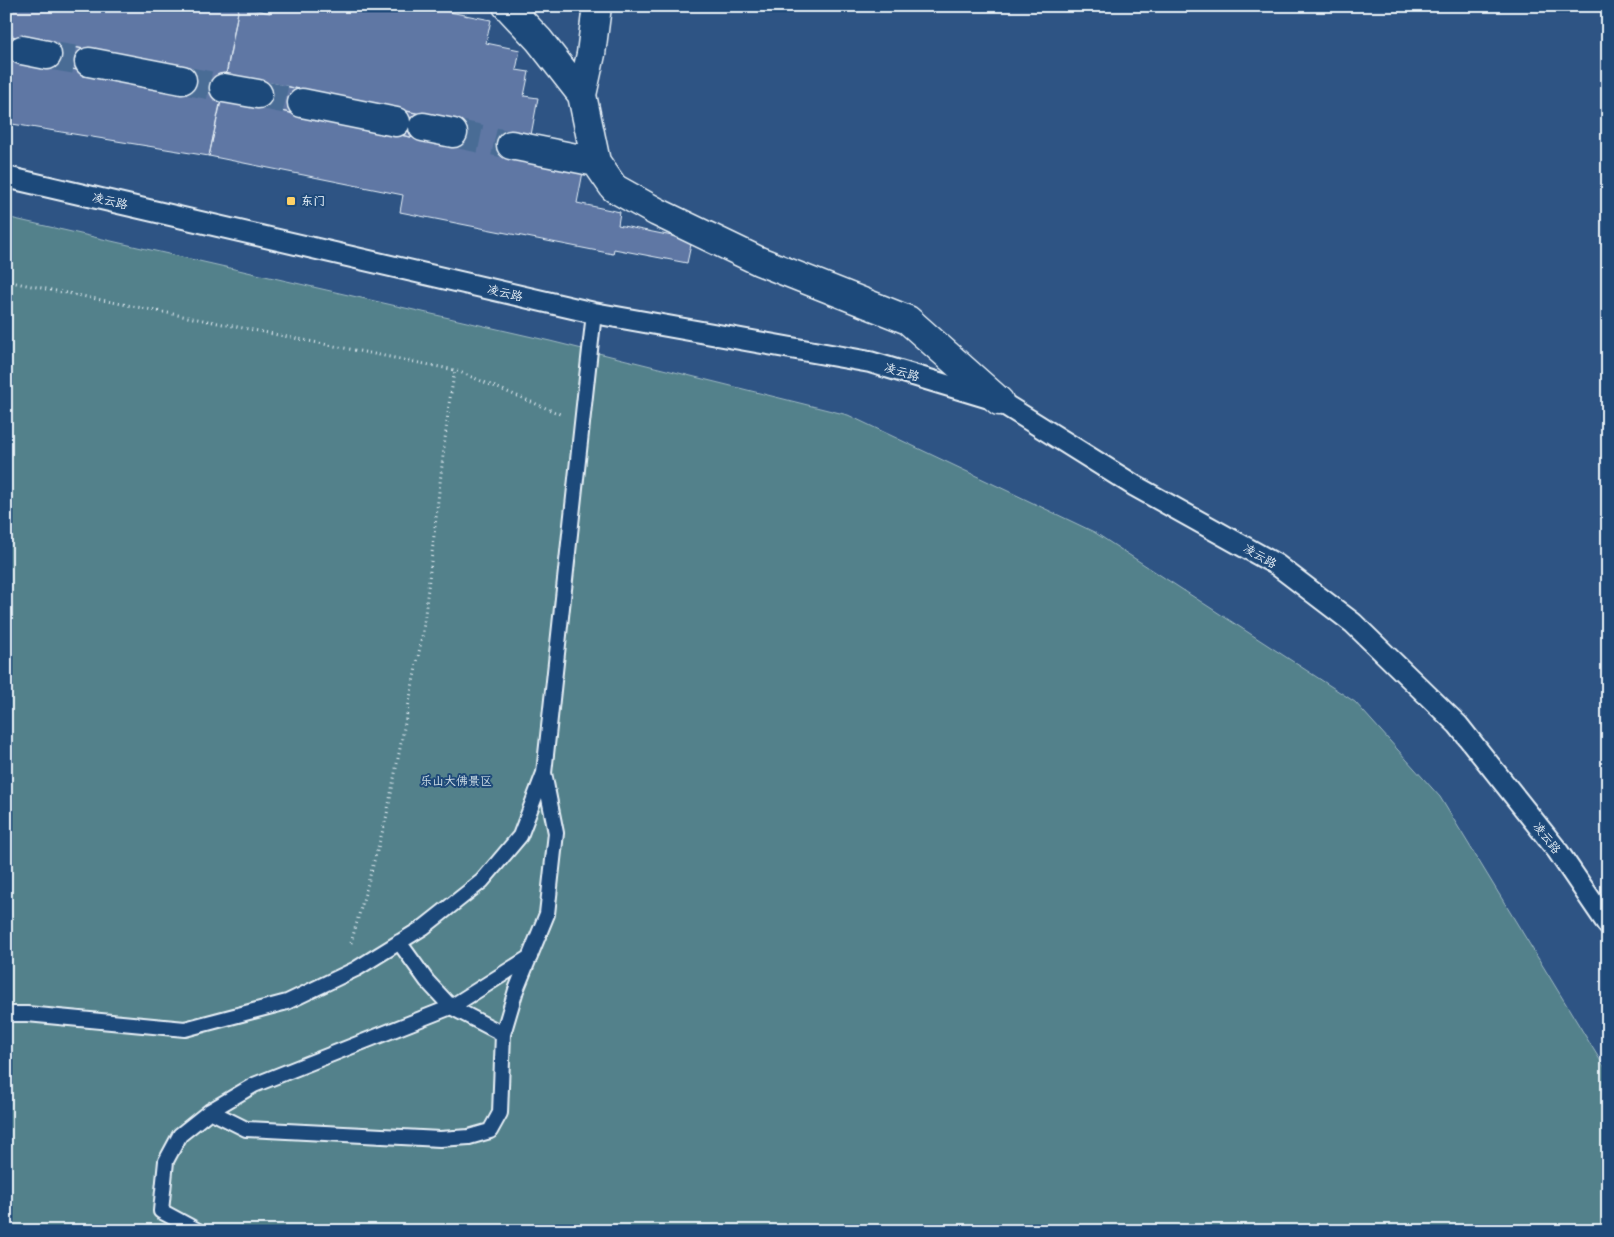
<svg xmlns="http://www.w3.org/2000/svg" width="1614" height="1237" font-family="'Playpen Sans','LXGW WenKai TC',sans-serif">
<style>
.green{fill:#53818b;stroke:#9eb9c2}
.building{fill:#5e77a4;stroke:#e8f1f8}
.lines{fill:none;stroke-linecap:round;stroke-linejoin:round}
.minor-tunnel{stroke:#4a6c95;stroke-width:28;stroke-dasharray:28 14;stroke-linecap:butt}
.service-casing{stroke:#e8f1f8;stroke-width:18}
.pedestrian-casing{stroke:#e8f1f8;stroke-width:24}
.minor-casing{stroke:#e8f1f8;stroke-width:31}
.path{stroke:#e8f1f8;stroke-width:3;stroke-dasharray:1 4;stroke-linecap:butt}
.service{stroke:#1f4a7a;stroke-width:14}
.pedestrian{stroke:#1f4a7a;stroke-width:20}
.minor{stroke:#1f4a7a;stroke-width:28}
.poi-dot{fill:#ffd166;stroke:#1f4a7a;stroke-width:2}
.labels{text-anchor:middle;stroke-width:4;stroke-linejoin:round;paint-order:stroke}
.street-label{font-size:12px;fill:#e8f1f8;stroke:#1f4a7a}
.poi-label{font-size:12px;font-weight:bold;fill:#e8f1f8;stroke:#1f4a7a;text-anchor:start}
.park-label{font-size:12px;fill:#d2e0e8;stroke:#1f4a7a}
</style>
<rect width="100%" height="100%" fill="#2e5484"/>
<filter id="ink" filterUnits="userSpaceOnUse"><feTurbulence type="fractalNoise" baseFrequency=".02" numOctaves="2"/><feDisplacementMap in="SourceGraphic" scale="10" xChannelSelector="R" yChannelSelector="G"/><feConvolveMatrix kernelMatrix="1 2 1 2 8 2 1 2 1" color-interpolation-filters="sRGB"/></filter>
<g filter="url(#ink)">
<path class="green" d="M6,217L550,341L848,415L1094,532L1355,702L1440,797L1608,1073V1231H6Z"/>
<path class="building" d="M6,6H239L224,88L209,156L6,123V57L88,72L184,67L6,35Z
M239,6L270,13L272,6H289L308,10L309,6H418L491,20L486,43L520,50L516,70L529,72L524,96L538,98L531,135L583,172L577,203L620,212L618,225L692,240L687,263L614,249L613,254L400,212L403,195L209,156L221,99L450,145L425,115L226,74Z
M6,35L23,38L20,59L6,57Z
M49,43L91,50L88,72L45,64Z
M261,81L305,90L300,115L256,106Z
M399,109L425,115L421,139L394,134Z"/>
<g class="lines">
<path class="minor-tunnel" d="M47,55L89,62
M182,80L224,88
M258,94L302,103
M453,133L511,145"/>
<g class="service-casing">
<path id="service" d="M399,942L427,981L451,1007L503,1034
M6,1014H27L185,1029L287,1002L356,969L424,927L482,881L520,836L544,773L594,313
M210,1111L246,1129L440,1139L469,1137L490,1131L500,1113L503,1034L516,990L547,914L556,833L544,773
M198,1231L161,1211L166,1161L180,1135L210,1111L254,1085L451,1007L530,957"/>
</g>
<g class="pedestrian-casing">
<path id="pedestrian" d="M6,177L594,313L870,362L999,401L1135,486L1277,565L1353,623L1458,725L1557,850L1608,925"/>
</g>
<g class="minor-casing">
<path id="minor" d="M507,6L539,40L582,95
M597,6L591,54L582,95L596,162L614,188L657,212L759,261L908,320L999,401
M22,50L47,55
M89,62L182,80
M224,88L258,94
M302,103L396,122
M423,127L453,133
M511,145L596,162"/>
</g>
<path class="path" d="M466,16L470,6
M6,281L455,370L560,414
M351,943L386,819L423,632L449,404L455,370"/>
<use href="#service" class="service"/>
<use href="#pedestrian" class="pedestrian"/>
<use href="#minor" class="minor"/>
</g>
</g>
<rect class="poi-dot" x="286" y="196" width="10" height="10" rx="2.5"/>
<g class="labels">
<g class="street-label">
<text transform="translate(110 201) rotate(13)" y="4">凌云路</text>
<text transform="translate(505 293) rotate(13)" y="4">凌云路</text>
<text transform="translate(902 372) rotate(17)" y="4">凌云路</text>
<text transform="translate(1260 556) rotate(30)" y="4">凌云路</text>
<text transform="translate(1547 838) rotate(52)" y="4">凌云路</text>
</g>
<g class="poi-label">
<text x="301" y="205">东门</text>
</g>
<g class="park-label">
<text x="456" y="785">乐山大佛景区</text>
</g>
</g>
<rect width="1614" height="1237" fill="none" stroke="#1f4a7a" stroke-width="25"/>
<rect x="12" y="12" width="1589" height="1212" fill="none" stroke="#e8f1f8" stroke-width="2" filter="url(#ink)"/>
</svg>
